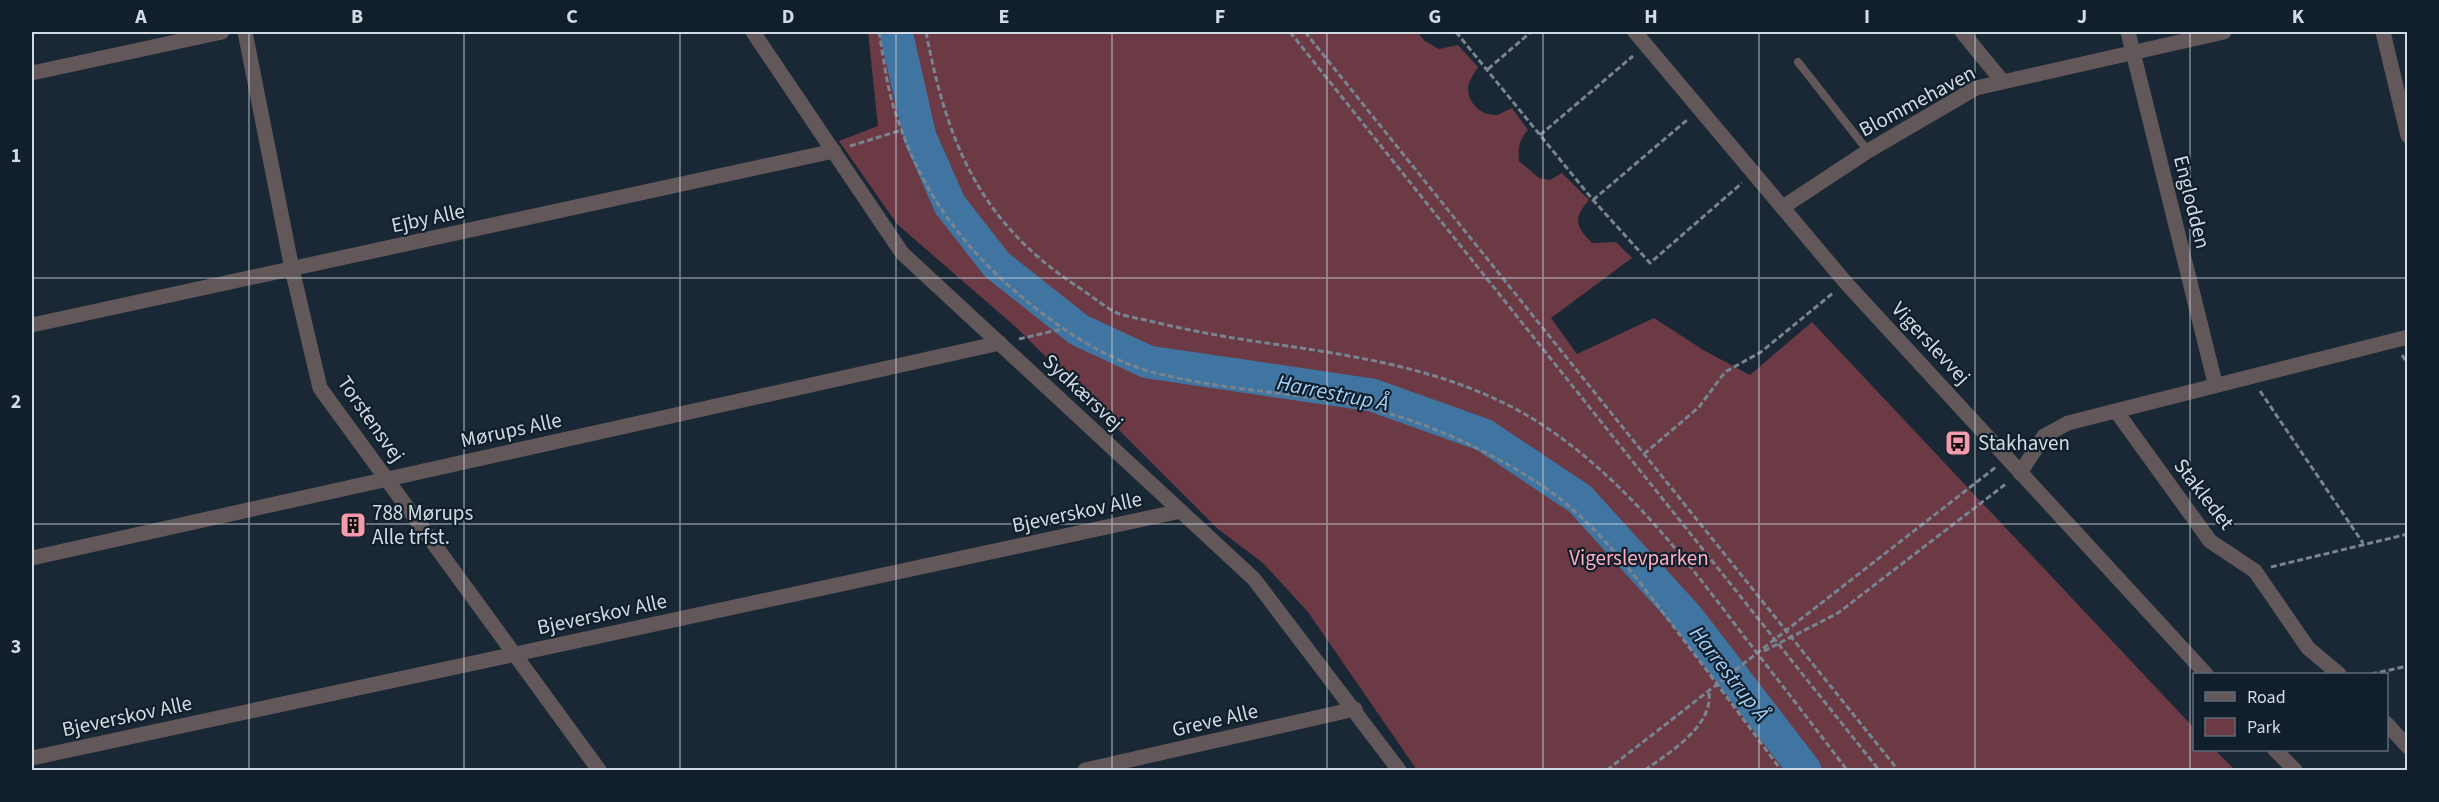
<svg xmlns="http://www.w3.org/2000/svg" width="2439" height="802" font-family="'Source Sans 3',sans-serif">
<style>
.green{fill:#6b3a45}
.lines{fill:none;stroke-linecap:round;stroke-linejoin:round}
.river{stroke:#4075a2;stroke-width:33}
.path{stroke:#78848f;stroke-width:3;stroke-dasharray:6 3;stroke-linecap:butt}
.service{stroke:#625759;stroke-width:8}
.minor{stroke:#625759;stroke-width:15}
.tertiary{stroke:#625759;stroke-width:15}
.grid{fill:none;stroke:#d2dbe4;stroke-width:1.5;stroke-opacity:0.55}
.labels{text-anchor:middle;stroke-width:4.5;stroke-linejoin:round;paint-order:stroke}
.street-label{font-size:21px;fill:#d2dbe4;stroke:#101f2b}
.poi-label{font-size:21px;fill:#d2dbe4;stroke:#101f2b;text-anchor:start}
.park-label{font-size:21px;fill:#feadbc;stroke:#101f2b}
.water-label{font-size:22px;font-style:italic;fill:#a4d0f7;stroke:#101f2b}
.neatline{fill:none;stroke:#d2dbe4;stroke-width:2}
.grid-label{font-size:20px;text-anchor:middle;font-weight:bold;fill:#d2dbe4}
</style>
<rect width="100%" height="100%" fill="#1a2835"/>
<path class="green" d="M868,32H1417L1425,41L1439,49L1458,45L1478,67C1475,72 1471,78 1469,83C1464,98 1479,116 1495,115C1500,115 1507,110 1512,108L1528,130C1519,140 1518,147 1519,161L1539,178L1550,180L1562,173L1589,200C1573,219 1575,225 1592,243L1616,242L1632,258L1551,318L1577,354L1654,318L1705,351L1750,375L1812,322L2194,728V750H2215L2235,770H1417L1308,612L1263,563L1218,529L1018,329L897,224L839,141L878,126Z"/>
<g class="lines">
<path class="river" d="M896,32L920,137L950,205L997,265L1079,330L1148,362L1372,395L1484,435L1580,499L1688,618L1805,770"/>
<path class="path" d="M879,32C884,60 887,90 897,117C923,197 969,255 1034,307C1071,336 1113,363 1160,374C1220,389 1284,392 1345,403C1414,416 1476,444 1535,481C1595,519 1638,580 1680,635C1714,680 1748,725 1781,770
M926,32C947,141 978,220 1075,285C1088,293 1103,306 1117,313C1128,317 1142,319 1154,322C1187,330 1220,336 1253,341C1357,356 1465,370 1553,432C1630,486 1687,561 1743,635C1778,680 1813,725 1847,770
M1290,32L1879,770
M1305,32L1898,770
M1456,32L1593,200L1650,263L1742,183
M1488,69L1531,32
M1540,135L1633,56
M850,146L902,130
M1593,200L1687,120
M1019,339L1062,329
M2402,355L2408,364
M2260,391L2363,543
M1644,454L1699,407L1725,372L1761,352L1833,293
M2271,567L2408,534
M1764,651L1838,613L2007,483
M2371,674L2408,666
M1607,770L1996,467
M1645,770C1669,753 1713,726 1709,693"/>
<path class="service" d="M1798,62L1868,151"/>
<path class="minor" d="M245,32L292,269L320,388L599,770
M753,32L902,253L1254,579L1399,770
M1962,32L2003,82
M2128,32L2215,383
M2383,32L2408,136
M32,73L222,32
M1783,207L1868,151L1976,88L2224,32
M32,325L834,151
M2116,411L2210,541L2255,571L2308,648L2339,674
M2020,473L2044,436L2068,423L2408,337
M32,558L1000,343
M2386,723L2408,747
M32,758L1181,511
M1085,770L1355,709"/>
<path class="tertiary" d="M1635,32L1846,283L2206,674
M2275,750L2295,770"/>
</g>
<path class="grid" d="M249,32V770M464,32V770M680,32V770M896,32V770M1112,32V770M1327,32V770M1543,32V770M1759,32V770M1975,32V770M2190,32V770M32,278H2408M32,524H2408"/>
<defs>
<g id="bus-square" transform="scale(1.35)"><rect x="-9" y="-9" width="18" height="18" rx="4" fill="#f39aac" stroke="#101f2b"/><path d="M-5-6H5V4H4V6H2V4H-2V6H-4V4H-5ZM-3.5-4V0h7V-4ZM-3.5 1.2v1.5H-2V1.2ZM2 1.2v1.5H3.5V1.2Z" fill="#111"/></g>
<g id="building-square" transform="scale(1.35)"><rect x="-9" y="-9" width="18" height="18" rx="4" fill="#f39aac" stroke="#101f2b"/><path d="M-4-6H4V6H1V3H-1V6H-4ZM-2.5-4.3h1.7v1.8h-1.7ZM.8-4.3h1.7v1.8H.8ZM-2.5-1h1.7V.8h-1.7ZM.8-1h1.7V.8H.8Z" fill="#111"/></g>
</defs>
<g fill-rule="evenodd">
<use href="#bus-square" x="1958" y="443"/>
<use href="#building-square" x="353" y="525"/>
</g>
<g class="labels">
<g class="street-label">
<text transform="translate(1917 101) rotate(-28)" y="7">Blommehaven</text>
<text transform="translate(2192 202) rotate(76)" y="7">Englodden</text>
<text transform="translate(428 218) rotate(-12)" y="7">Ejby Alle</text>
<text transform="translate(1931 343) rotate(47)" y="7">Vigerslevvej</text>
<text transform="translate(1083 392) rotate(43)" y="7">Sydkærsvej</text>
<text transform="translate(371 419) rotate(55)" y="7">Torstensvej</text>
<text transform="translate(511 430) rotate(-12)" y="7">Mørups Alle</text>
<text transform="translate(2204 494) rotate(52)" y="7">Stakledet</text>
<text transform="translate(1077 512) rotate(-12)" y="7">Bjeverskov Alle</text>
<text transform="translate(602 614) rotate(-12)" y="7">Bjeverskov Alle</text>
<text transform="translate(127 716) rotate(-12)" y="7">Bjeverskov Alle</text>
<text transform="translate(1215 720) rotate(-13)" y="7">Greve Alle</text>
</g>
<g class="poi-label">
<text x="1978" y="450">Stakhaven</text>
<text x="372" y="520">788 Mørups<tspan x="372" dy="24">Alle trfst.</tspan></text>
</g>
<g class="park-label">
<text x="1639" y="565">Vigerslevparken</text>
</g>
<g class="water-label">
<text transform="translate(1333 392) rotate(11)" y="8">Harrestrup Å</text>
<text transform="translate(1730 673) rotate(52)" y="8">Harrestrup Å</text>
</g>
</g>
<rect width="2439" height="802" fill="none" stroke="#101f2b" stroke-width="66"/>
<rect x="2193" y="673" width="195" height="78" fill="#101f2b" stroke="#5e6a75" stroke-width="1.5"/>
<rect x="2205" y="692" width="30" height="9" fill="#625759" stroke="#5e6a75" stroke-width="1.5"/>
<text x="2247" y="703" font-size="18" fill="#d2dbe4">Road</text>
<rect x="2205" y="718" width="30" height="18" fill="#6b3a45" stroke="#5e6a75" stroke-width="1.5"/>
<text x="2247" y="733" font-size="18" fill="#d2dbe4">Park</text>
<rect x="33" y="33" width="2373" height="736" class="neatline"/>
<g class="grid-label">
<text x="141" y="23">A</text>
<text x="357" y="23">B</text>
<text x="572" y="23">C</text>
<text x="788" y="23">D</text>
<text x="1004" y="23">E</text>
<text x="1220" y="23">F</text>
<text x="1435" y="23">G</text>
<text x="1651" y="23">H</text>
<text x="1867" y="23">I</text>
<text x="2082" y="23">J</text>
<text x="2298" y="23">K</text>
<text x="16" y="162">1</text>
<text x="16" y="408">2</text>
<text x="16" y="653">3</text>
</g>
</svg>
